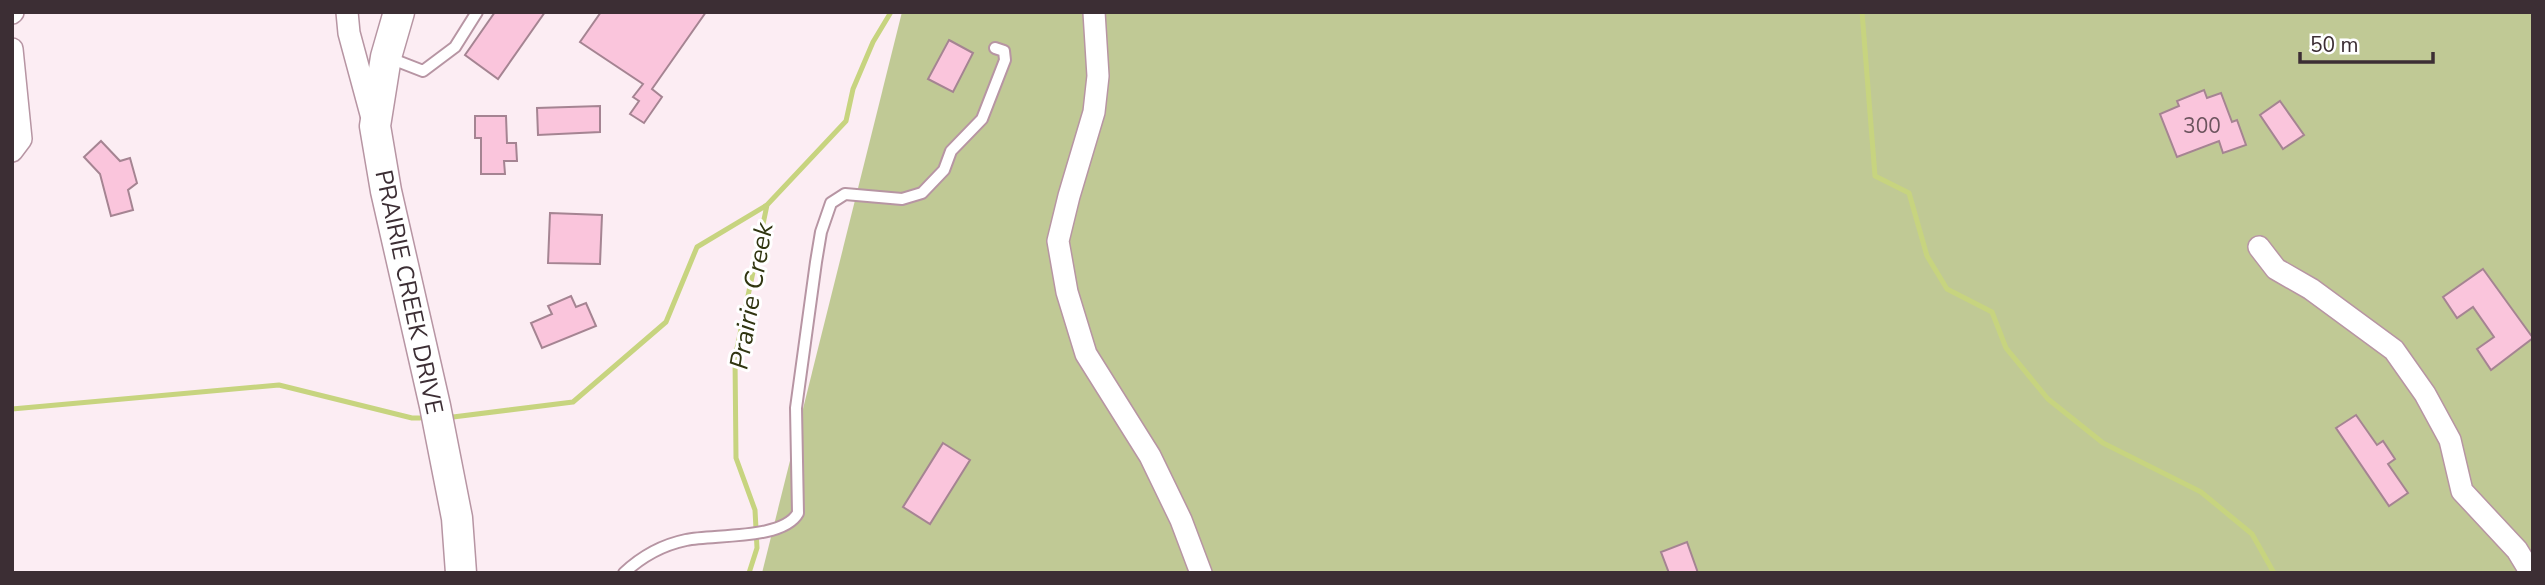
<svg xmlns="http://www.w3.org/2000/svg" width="2545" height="585" font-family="'Nunito Sans',sans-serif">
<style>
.green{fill:#c0c995}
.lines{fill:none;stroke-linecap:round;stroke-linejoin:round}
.stream{stroke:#c7d47f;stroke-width:5}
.building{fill:#fac5dc;stroke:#a58492;stroke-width:2}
.lane-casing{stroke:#b795a3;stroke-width:14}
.street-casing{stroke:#b795a3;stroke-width:24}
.secondary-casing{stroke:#b795a3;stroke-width:33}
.lane{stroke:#fff;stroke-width:10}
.street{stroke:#fff;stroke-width:21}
.secondary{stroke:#fff;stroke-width:30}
.labels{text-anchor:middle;stroke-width:6;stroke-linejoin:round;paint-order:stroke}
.number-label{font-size:21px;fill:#6c545e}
.street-label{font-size:24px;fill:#3c2e34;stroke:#fff}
.water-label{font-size:26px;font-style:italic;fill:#303510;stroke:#fff}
</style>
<rect width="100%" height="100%" fill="#fcedf3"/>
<path class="green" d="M902,12H2533V573H762Z"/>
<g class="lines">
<path class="stream" d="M1862,12L1875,176L1909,193L1927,256L1947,289L1992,312L2006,348L2048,399L2103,443L2201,492L2252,534L2274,573
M12,409L279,385L412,418H420
M453,417L573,402L666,322L697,247L767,205
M749,573L757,548L755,510L736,458L735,358L767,205L846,121L853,89L873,42L891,12"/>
</g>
<path class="building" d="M495,12H545L498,79L465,55Z
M601,12H706L652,89L662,97L644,123L630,114L639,101L633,97L643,84L580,42Z
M949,40L973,53L953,92L928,79Z
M2204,90L2207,98L2221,93L2232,122L2237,120L2246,145L2223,153L2219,141L2177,157L2160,114L2179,106L2177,101Z
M2280,101L2304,135L2283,149L2260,115Z
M600,106V132L538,135L537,108Z
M475,116H506L507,143H516L517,161H504L505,174H481V138H475Z
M101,141L120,161L130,158L137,183L128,190L133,210L111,216L100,174L84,157Z
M550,213L602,215L600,264L548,263Z
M2483,269L2533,338L2491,370L2477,349L2494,337L2473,307L2457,318L2443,297Z
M571,296L576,307L586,303L596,326L542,348L531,323L552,314L548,306Z
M2356,415L2377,445L2383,441L2395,459L2388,464L2408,493L2389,506L2336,428Z
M943,443L970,460L930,524L903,507Z
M1687,542L1698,573H1669L1661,552Z"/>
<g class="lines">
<g class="lane-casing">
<path id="lane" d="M387,57L423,71L455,47L477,12
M624,573C641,557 662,545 686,540C714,534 783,540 798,513L796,408L816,262L821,232L831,203L845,194L902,199L922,193L944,170L951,151L982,119L1005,60L1004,51L995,48"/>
</g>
<g class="street-casing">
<path id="street" d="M347,12L349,33L372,118
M1094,12L1098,76L1094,112L1069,196L1058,241L1067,292L1086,354L1150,456L1181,520L1201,573
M12,13L13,12
M12,49L21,139L12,151
M2259,247L2276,269L2311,289L2394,350L2425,394L2450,440L2462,491L2517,550L2531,573"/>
</g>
<g class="secondary-casing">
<path id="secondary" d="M399,12L386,57L375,126L386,191L435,406L457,518L461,573"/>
</g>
<use href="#lane" class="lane"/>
<use href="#street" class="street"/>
<use href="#secondary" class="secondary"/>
</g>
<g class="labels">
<g class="number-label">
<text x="2202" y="133">300</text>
</g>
<g class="street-label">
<text transform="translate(409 292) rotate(78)" y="8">PRAIRIE CREEK DRIVE</text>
</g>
<g class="water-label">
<text transform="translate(751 296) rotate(-80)" y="9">Prairie Creek</text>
</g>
</g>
<rect width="2545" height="585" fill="none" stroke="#3c2e34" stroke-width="28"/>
<path d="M2300 52v10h133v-10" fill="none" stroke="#3c2e34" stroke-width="3.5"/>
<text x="2310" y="52" font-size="21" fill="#3c2e34" stroke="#ffffff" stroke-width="5" paint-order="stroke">50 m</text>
</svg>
